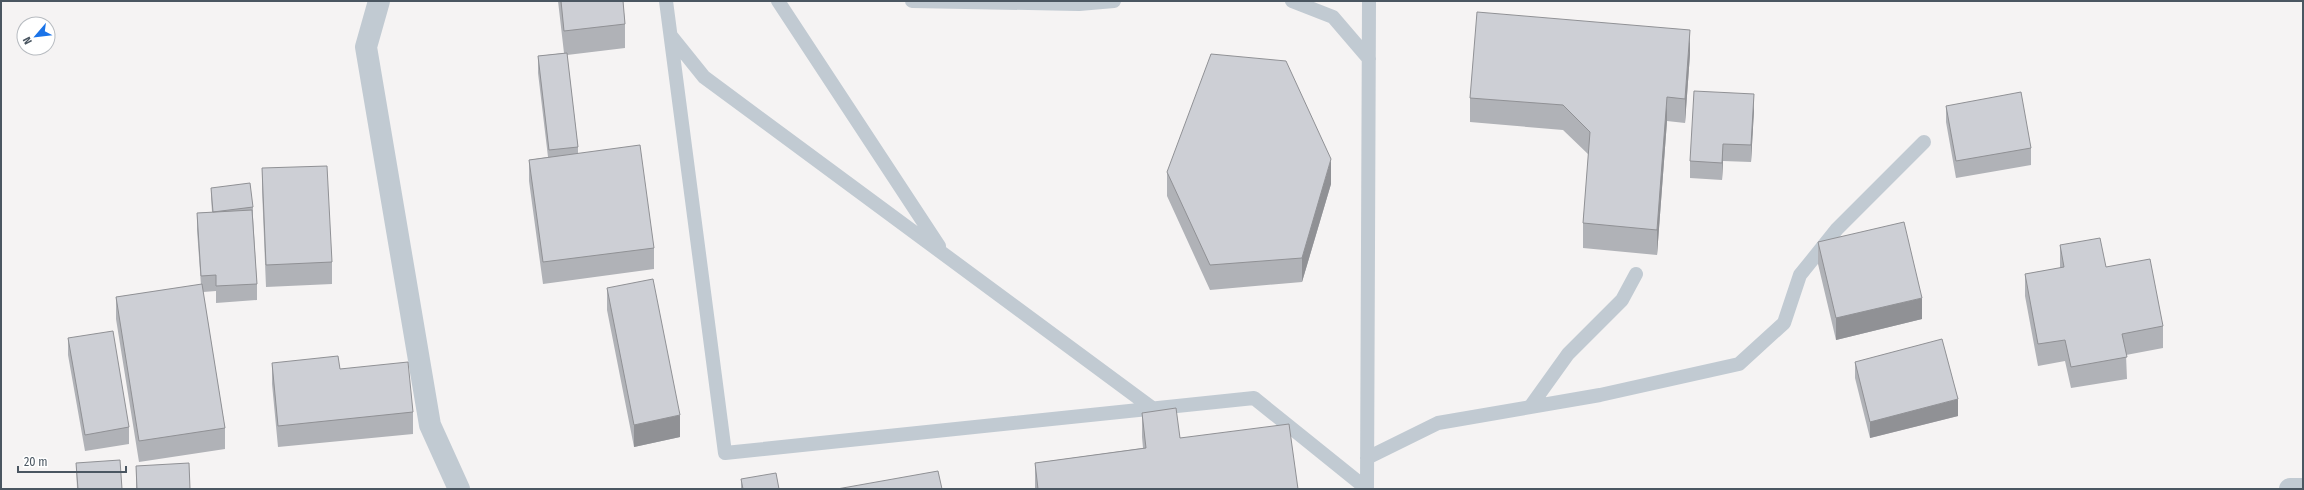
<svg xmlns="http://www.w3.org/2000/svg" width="2304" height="490" font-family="'Fira Sans Condensed',sans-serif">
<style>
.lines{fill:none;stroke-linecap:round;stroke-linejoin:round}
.lane{stroke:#c1cad2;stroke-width:14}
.street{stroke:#c1cad2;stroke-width:22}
.wall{fill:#b0b2b7}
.shaded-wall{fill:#909195}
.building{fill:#cdcfd5;stroke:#909195}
</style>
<rect width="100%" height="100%" fill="#f5f3f3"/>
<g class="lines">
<path class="lane" d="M666,1L725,453L1254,398L1367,489
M778,1L939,246
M912,1L1079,4L1114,1
M1292,1L1333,17L1369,59
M671,36L704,77L1152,408
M1530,407L1568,354L1622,300L1636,274
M1367,458L1438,423L1600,395L1739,364L1784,323L1800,275L1837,229L1924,142
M1367,489L1369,1"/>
<path class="street" d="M379,1L366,47L430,425L459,489
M2290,489H2303"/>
</g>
<path class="wall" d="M558,1H623L625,24V48L567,55L578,147V153L654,248V269L543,284L529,181V160L548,157L538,73V56L564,53Z
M1690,54L1685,123L1667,121L1657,255L1583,248V223L1589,155L1563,130L1470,122V98Z
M1946,106L2031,148V165L1956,178L1946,122Z
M1754,110L1751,162L1723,161L1722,180L1690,178V161Z
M262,168L332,262V284L266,287L262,189Z
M1167,172L1331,184L1302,282L1210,290L1167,196Z
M211,188L253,207V217L257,284V300L216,303V291L203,292L225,428V449L139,462L116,319V297L201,285L197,230V213L212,212L211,197Z
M1818,242L1922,319L1836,340L1818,264Z
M2060,245L2106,267L2163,326V348L2126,355L2127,379L2071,388L2065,361L2038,366L2025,296V274L2060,268Z
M607,288L680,437L634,447L607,310Z
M68,338L129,427V444L85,451L68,355Z
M1855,362L1958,416L1870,438L1855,378Z
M272,363L340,369L413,412V434L278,447L272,384Z
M1142,413L1180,438L1298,489H1035V463L1143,448L1142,437Z
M76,463L122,489H77Z
M136,466L190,489H136Z
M741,479L779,489H741Z"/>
<path class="shaded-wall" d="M1690,30V54L1685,123V99Z
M1754,94V110L1751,162V145Z
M1667,97V121L1657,255V230Z
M1723,144V161L1722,180V163Z
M1331,159V184L1302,282V258Z
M1922,298V319L1836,340V318Z
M1958,399V416L1870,438V422Z
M680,415V437L634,447V425Z"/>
<path class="building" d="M561,1H623L625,24L564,31Z
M1477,12L1690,30L1685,99L1667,97L1657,230L1583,223L1590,132L1563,105L1470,98Z
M567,53L578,147L549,150L538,56Z
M1211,54L1286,61L1331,159L1302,258L1210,265L1167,172Z
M1694,91L1754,94L1751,145L1723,144L1722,163L1690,161Z
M2021,92L2031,148L1956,161L1946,106Z
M640,145L654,248L543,262L529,160Z
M327,166L332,262L266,265L262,168Z
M250,183L253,207L213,212L211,188Z
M252,210L257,284L216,286V275L201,276L197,213Z
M1904,222L1922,298L1836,318L1818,242Z
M2100,238L2106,267L2150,259L2163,326L2122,334L2127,357L2071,367L2065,340L2038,344L2025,274L2064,267L2060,245Z
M653,279L680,415L634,425L607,288Z
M202,284L225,428L139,441L116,297Z
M113,331L129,427L85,435L68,338Z
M1942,339L1958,399L1870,422L1855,362Z
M338,356L340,369L408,362L413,412L278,426L272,363Z
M1176,408L1180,438L1289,424L1298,489H1038L1035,463L1146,448L1142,413Z
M120,460L122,489H78L76,463Z
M189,463L190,489H137L136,466Z
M938,471L942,489H837Z
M776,473L779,489H743L741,479Z"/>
<rect width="2304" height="490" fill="none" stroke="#4a5661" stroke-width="4"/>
<g transform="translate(36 36) rotate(242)"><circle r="19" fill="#ffffff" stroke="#b7bbc0"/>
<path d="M0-3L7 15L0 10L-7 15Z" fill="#1a73e8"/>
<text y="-6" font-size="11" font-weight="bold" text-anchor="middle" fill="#4a5661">N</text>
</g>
<path d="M18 466v6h108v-6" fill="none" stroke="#4a5661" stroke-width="2"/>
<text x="24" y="466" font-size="12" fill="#4a5661" stroke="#ffffff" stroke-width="3" paint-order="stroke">20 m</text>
</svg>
